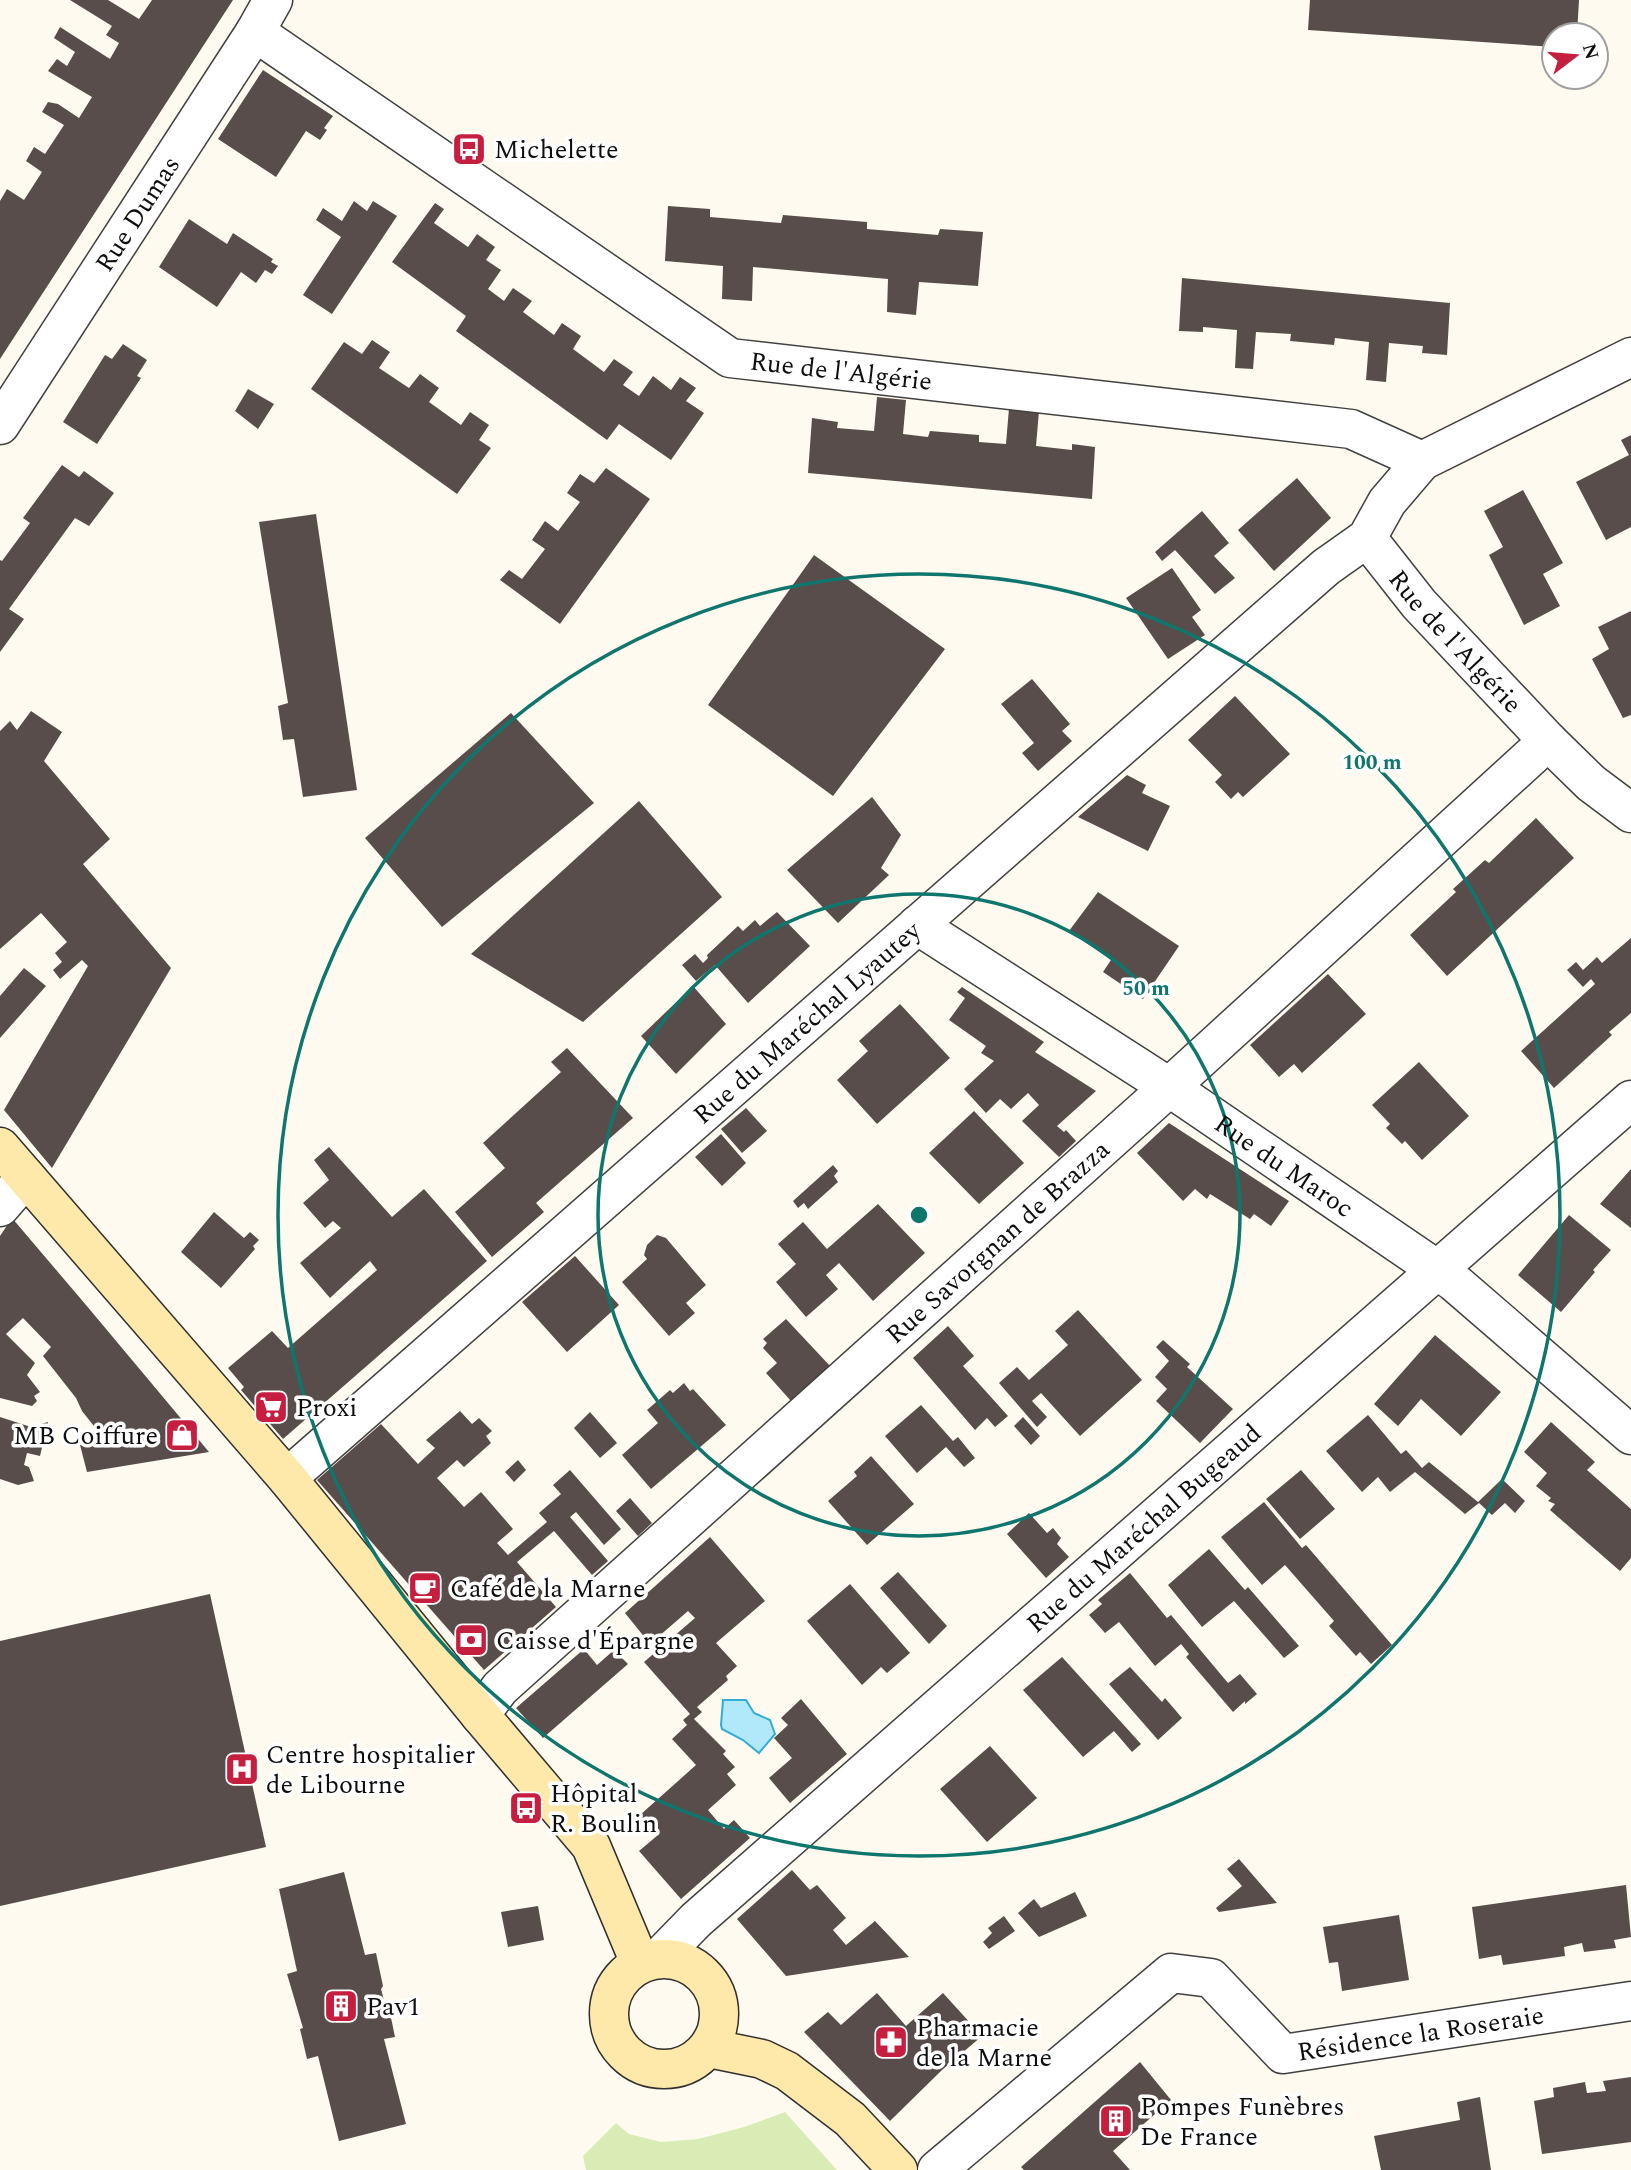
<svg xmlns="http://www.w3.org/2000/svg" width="1631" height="2170" font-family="Spectral,serif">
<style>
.green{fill:#daecb6}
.water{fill:#b1e9fa;stroke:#34add5;stroke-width:2}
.building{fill:#584d4a}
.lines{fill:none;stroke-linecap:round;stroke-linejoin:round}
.minor-casing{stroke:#414141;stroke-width:41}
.secondary-casing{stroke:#303030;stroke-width:41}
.minor{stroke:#fff;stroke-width:38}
.secondary{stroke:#ffe9aa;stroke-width:38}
.ring{fill:none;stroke:#0f766e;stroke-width:3.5}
.labels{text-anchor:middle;stroke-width:7;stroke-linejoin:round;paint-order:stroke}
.poi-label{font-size:26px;fill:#0e0e0e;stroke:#fff;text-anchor:start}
.street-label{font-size:26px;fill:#0e0e0e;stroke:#fff}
.centre{fill:#0f766e;stroke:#fff;stroke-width:3.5}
.ring-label{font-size:21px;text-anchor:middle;font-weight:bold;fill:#0f766e;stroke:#fff;stroke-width:7;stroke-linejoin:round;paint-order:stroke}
</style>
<rect width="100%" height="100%" fill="#fffaef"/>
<path class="green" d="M785,2112L837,2170H586L583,2156L616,2123L629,2134L661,2142L698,2139L744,2127Z"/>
<path class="water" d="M723,1700H746L754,1713L770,1720L775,1734L759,1753L743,1740L722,1729L721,1725Z"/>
<path class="building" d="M70,0H108L139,19L152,0H233L0,359V201L7,189L24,200L42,172L26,161L34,147L45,154L64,125L42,112L48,102L58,104L79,118L92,97L48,71L57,59L67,66L75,52L54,38L60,27L110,59L119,43L106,35L112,26Z
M1310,0H1579L1577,35H1554V47L1308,30Z
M263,70L333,116L324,128L327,130L320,140L306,131L276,177L218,139Z
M354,201L367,211L373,201L397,216L332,314L303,295L341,237L316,220L323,208L342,221Z
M435,203L444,209L434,223L468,247L477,234L495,247L486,260L501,270L488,289L504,301L513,288L532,301L523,312L554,335L562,323L581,336L573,349L604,372L614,359L633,372L623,385L639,396L653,376L671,390L680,377L696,388L686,401L704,413L671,460L619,424L607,440L456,331L466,316L392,262Z
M668,206L710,209V217L781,223L783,215L867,222V229L938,235L940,229L983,232L978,286L919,282L916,315L887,312L888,279L753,267L752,301L722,299L723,266L665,261Z
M189,219L227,244L233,233L273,259L271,262L278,266L272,274L265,270L256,283L241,272L217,307L159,267Z
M1182,278L1450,303L1447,355L1422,353L1423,346L1389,343L1386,382L1366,380L1369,342L1335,338L1334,345L1290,341L1291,334L1256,332L1253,369L1235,368L1237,330L1203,327V332L1179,331Z
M372,340L390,352L379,368L409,388L420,374L439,388L429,402L461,425L470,412L489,425L479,440L491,448L457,494L311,389L344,342L362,354Z
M123,344L147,360L137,376L141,378L97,444L63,422L105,355L112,359Z
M248,389L274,404L258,429L235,411Z
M877,397L906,400L903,434L928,437L930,431L979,435V442L1006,444L1009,408L1039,411L1036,446L1072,450V444L1095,447L1092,499L808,473L812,418L838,422L837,428L874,431Z
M1631,435V527L1606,540L1576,482L1629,455L1621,440Z
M62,465L79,477L84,471L114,493L89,526L75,518L9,609L24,619L0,652V560L2,561L30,523L23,518Z
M606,468L650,499L560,624L500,580L509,570L522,579L545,549L532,540L545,521L558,531L580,502L567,493L580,474L594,483Z
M1297,478L1331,518L1274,571L1238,530Z
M1523,490L1563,563L1543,574L1560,606L1524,625L1489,555L1503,547L1484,511Z
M1202,511L1229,543L1214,556L1235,578L1215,594L1175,550L1162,561L1155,552Z
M316,514L357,790L303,797L294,739L283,740L278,706L288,703L259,522Z
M814,555L945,649L833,796L708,705Z
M1172,568L1201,610L1192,617L1205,635L1168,659L1126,598Z
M1631,611V715L1623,718L1592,659L1609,649L1598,627Z
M1032,679L1070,724L1062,731L1072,741L1038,771L1022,753L1034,743L1001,704Z
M1235,696L1290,754L1243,797L1238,792L1231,799L1215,782L1222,775L1188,740Z
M31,711L62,732L44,761L110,839L83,864L171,968L52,1168L4,1110L88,966L82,960L60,979L53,970L62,962L55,953L67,942L41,913L0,949V731L10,721L17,730Z
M511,713L594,803L442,927L365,838Z
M1127,775L1146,785L1142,793L1170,806L1148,851L1078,817Z
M872,797L901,835L881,868L889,875L838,923L787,870Z
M639,801L722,897L583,1022L471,954Z
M1536,818L1574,858L1447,976L1410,935L1456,892L1453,889L1485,860L1489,863Z
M1098,892L1179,946L1143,999L1103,972L1111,960L1069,931Z
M777,912L810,946L748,1003L715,965L696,981L682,965L695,954L703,963L708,958L707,955L738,926L743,931L755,920L760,926Z
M1631,938V1013L1609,1032L1612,1035L1554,1088L1521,1051L1595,984L1591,979L1583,987L1567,970L1576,962L1583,970L1597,957L1602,963Z
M24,968L46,986L0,1038V996Z
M1328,974L1366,1014L1302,1073L1294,1064L1279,1077L1250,1045Z
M693,986L726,1024L676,1074L641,1036Z
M962,987L1044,1042L1035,1052L1096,1091L1057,1126L1064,1132L1066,1130L1076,1141L1059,1157L1022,1121L1039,1105L1028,1093L1011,1109L1000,1099L986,1113L964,1089L994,1061L981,1053L986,1046L949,1020L965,998L957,992Z
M900,1004L950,1058L877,1124L837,1080L868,1051L859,1041Z
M567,1048L633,1118L536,1203L544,1212L492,1257L455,1212L505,1168L483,1143L561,1072L551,1062Z
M1419,1062L1469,1116L1422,1160L1405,1141L1402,1144L1386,1128L1390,1124L1372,1105Z
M746,1108L767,1131L742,1153L721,1129Z
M974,1111L1024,1163L979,1204L929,1153Z
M1169,1123L1289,1201L1271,1226L1254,1214L1250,1219L1210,1194L1207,1199L1195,1189L1183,1201L1137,1153Z
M721,1134L746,1163L722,1186L695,1157Z
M329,1147L392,1217L424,1189L487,1261L283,1439L241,1390L244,1387L228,1368L272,1331L288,1348L377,1270L370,1261L330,1298L300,1263L341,1228L333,1221L325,1228L303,1203L329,1180L314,1160Z
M833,1165L838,1171L834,1176L838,1182L808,1209L804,1203L798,1208L793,1201Z
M1631,1169V1228L1600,1204Z
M878,1204L925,1253L873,1301L839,1263L826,1275L838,1289L806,1317L776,1282L796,1264L778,1244L803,1222L827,1249Z
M214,1212L244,1238L250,1232L259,1240L253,1246L255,1249L221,1288L181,1252Z
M1569,1215L1611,1250L1593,1270L1595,1272L1561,1312L1518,1275Z
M12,1218L86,1305L209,1452L87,1472L80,1445L105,1440L82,1411L76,1398L43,1356L51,1347L23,1318L6,1334L35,1363L27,1375L40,1392L34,1396L37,1401L32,1406L0,1398V1236Z
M657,1235L666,1238L706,1285L686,1303L695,1313L669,1336L622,1282L647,1259L644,1255L647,1245Z
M575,1256L619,1305L567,1352L522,1302Z
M1078,1310L1142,1380L1080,1436L1041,1393L1032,1401L1047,1417L1037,1427L999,1383L1017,1367L1029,1380L1068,1345L1055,1331Z
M786,1319L831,1367L791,1401L766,1373L777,1363L763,1348L767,1343L763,1339Z
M948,1326L974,1356L963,1366L1008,1416L995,1427L987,1418L975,1430L913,1358Z
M1435,1335L1501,1392L1461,1436L1421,1399L1398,1426L1374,1404Z
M1163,1340L1190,1364L1187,1367L1233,1409L1200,1443L1156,1401L1167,1389L1155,1377L1169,1361L1156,1347Z
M684,1383L690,1391L693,1389L726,1425L651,1489L622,1455L658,1423L647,1410L670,1390L673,1393Z
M921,1405L953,1441L958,1437L975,1458L964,1467L946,1447L917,1473L885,1436Z
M460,1411L472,1424L479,1418L492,1431L486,1436L491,1443L464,1467L457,1460L437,1478L464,1507L481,1492L513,1529L497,1543L508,1555L547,1522L539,1513L561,1494L553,1485L570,1470L621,1529L604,1545L576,1512L570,1517L608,1561L592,1575L554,1531L517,1562L556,1607L484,1670L317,1480L381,1424L418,1464L435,1448L426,1440Z
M590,1412L617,1443L600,1458L574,1428Z
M1368,1415L1401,1454L1406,1450L1422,1468L1429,1462L1478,1502L1502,1479L1525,1501L1515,1513L1505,1503L1492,1515L1479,1503L1465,1514L1415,1472L1390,1492L1378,1477L1362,1492L1326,1451Z
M0,1417L31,1427L48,1422L40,1456L27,1453L24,1465L29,1467L34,1481L18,1485L0,1479Z
M1023,1417L1040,1436L1031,1445L1014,1426Z
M1551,1422L1595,1462L1587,1470L1631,1509V1558L1620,1571L1550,1510L1555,1504L1548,1501L1551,1498L1536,1486L1547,1473L1524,1452Z
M871,1456L914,1504L867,1545L828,1501L857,1476L854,1472Z
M518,1460L526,1470L514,1482L505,1472Z
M1301,1470L1335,1509L1300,1539L1266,1499Z
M630,1498L652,1523L638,1536L616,1511Z
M1264,1502L1302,1548L1306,1545L1392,1645L1371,1664L1360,1652L1356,1656L1329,1626L1334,1621L1285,1565L1262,1585L1221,1537Z
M1029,1513L1047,1533L1053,1528L1061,1538L1057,1544L1069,1557L1046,1578L1007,1534Z
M710,1537L765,1601L716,1643L737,1666L726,1676L728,1680L697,1707L702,1712L694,1719L726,1751L723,1754L735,1767L727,1774L736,1785L708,1810L724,1829L734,1820L750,1838L681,1899L639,1851L658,1835L640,1815L696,1765L672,1739L687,1725L683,1720L690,1714L644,1662L695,1618L688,1611L650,1644L625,1613Z
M1209,1549L1245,1590L1248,1587L1299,1646L1284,1658L1234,1601L1202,1627L1168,1585Z
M898,1572L947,1626L929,1644L880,1588Z
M1130,1573L1167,1618L1171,1615L1228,1683L1240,1674L1257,1694L1245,1704V1701L1233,1712L1186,1657L1189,1654L1181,1644L1155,1666L1119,1622L1105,1633L1089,1615L1102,1604L1098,1600Z
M850,1584L910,1653L887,1673L881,1667L862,1685L807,1621Z
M210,1594L266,1847L0,1906V1641Z
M584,1649L597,1665L614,1650L628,1664L543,1738L516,1708Z
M1062,1657L1141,1744L1132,1752L1114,1731L1083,1757L1023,1690Z
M1130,1667L1162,1702L1165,1698L1182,1718L1158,1740L1109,1684Z
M801,1699L847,1754L790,1803L769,1778L792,1758L774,1738L788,1725L781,1718Z
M990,1746L1037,1798L987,1842L940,1789Z
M1239,1859L1277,1903L1219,1912L1216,1908L1242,1886L1227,1869Z
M792,1870L810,1890L817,1885L846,1918L833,1930L846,1945L875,1921L909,1957L786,1976L737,1919Z
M344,1872L365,1955L376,1953L383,1986L381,1989L386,2008H389L395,2037L384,2039L406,2124L339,2141L318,2056L307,2059L300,2029L303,2028L287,1974L297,1971L279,1889Z
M1626,1885L1631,1937L1614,1940L1616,1948L1584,1952L1582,1943L1564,1947L1565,1956L1503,1965L1501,1955L1479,1959L1472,1907Z
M1075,1892L1087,1916L1039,1937L1018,1913L1034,1899L1041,1908Z
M538,1906L544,1940L508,1947L501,1912Z
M1399,1915L1409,1980L1342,1991L1338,1962L1329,1963L1323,1927Z
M1004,1916L1015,1931L989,1949L983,1942L992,1933L988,1928Z
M877,1993L906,2026L943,1993L982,2036L942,2070L890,2121L804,2032L828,2012L841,2025Z
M1140,2062L1171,2100L1113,2151L1130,2170H1024L1021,2167Z
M1631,2077V2142L1542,2154L1534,2101L1554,2097L1553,2088L1585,2082L1587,2093L1606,2091L1603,2081Z
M1480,2097L1491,2170H1381L1374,2136L1460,2120L1457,2102Z"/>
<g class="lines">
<g class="minor-casing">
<g id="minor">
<path id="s1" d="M255,32L730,358L1351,429L1422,461"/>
<path id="s2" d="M0,425L255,32L273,0"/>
<path id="s3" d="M1367,538L1419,604L1548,741L1591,783L1631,813"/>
<path id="s4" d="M917,925L1169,1087L1436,1269L1454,1282L1631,1435"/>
<path d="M0,1207L26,1177"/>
<path id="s5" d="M287,1478L1326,567L1367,538L1387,502L1422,461L1631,357"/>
<path id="s6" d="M480,1715L500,1688L1154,1101L1548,741"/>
<path id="s7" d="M659,1958L696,1920L1631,1100"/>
<path id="s8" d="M937,2170L1171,1973L1211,1978L1283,2054L1631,2001"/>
</g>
</g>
<g class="secondary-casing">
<path id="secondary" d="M0,1147L287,1478L480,1715L591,1846L640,1963
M609 2014a55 55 0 1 1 110 0a55 55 0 1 1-110 0Z
M708,2048L762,2059L787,2071L850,2119L898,2170"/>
</g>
<use href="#minor" class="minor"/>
<use href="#secondary" class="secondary"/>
</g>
<g class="ring">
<circle cx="919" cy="1215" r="321"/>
<circle cx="919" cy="1215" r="641"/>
</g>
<defs>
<g id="bus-square" transform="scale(1.75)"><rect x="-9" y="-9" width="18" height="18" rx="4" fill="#c61e3f" stroke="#fff"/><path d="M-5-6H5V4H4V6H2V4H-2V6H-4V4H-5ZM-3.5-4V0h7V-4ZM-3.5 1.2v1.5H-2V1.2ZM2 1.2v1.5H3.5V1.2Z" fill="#fff"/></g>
<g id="supermarket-square" transform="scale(1.75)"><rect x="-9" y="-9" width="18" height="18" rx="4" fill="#c61e3f" stroke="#fff"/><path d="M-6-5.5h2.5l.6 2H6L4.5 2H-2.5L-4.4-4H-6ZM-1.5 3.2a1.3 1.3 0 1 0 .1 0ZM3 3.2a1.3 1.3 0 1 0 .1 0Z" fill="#fff"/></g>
<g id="shop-square" transform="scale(1.75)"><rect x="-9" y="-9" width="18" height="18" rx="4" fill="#c61e3f" stroke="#fff"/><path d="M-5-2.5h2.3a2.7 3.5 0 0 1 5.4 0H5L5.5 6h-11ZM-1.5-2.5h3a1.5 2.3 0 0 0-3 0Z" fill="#fff"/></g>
<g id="cafe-square" transform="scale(1.75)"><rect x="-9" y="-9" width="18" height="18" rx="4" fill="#c61e3f" stroke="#fff"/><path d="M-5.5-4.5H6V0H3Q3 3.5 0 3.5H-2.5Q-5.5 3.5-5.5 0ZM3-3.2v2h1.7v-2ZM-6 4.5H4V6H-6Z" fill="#fff"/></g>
<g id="bank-square" transform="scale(1.75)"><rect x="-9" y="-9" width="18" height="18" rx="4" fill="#c61e3f" stroke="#fff"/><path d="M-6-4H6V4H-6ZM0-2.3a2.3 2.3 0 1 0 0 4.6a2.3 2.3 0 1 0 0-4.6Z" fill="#fff"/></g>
<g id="hospital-square" transform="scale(1.75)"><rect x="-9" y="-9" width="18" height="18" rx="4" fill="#c61e3f" stroke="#fff"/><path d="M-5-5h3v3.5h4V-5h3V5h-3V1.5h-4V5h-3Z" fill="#fff"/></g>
<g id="building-square" transform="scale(1.75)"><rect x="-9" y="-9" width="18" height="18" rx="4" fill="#c61e3f" stroke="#fff"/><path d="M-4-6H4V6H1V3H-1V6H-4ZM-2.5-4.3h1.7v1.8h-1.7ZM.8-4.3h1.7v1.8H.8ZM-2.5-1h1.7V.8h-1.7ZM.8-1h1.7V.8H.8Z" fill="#fff"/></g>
<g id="pharmacy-square" transform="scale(1.75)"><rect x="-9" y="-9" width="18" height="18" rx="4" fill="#c61e3f" stroke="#fff"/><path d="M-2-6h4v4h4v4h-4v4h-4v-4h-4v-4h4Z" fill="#fff"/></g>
</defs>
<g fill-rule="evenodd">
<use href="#bus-square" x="469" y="149"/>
<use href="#supermarket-square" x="271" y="1407"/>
<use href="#shop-square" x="182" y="1435"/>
<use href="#cafe-square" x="425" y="1588"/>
<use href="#bank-square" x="471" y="1640"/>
<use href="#hospital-square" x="242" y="1769"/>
<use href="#bus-square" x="526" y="1808"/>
<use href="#building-square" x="341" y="2006"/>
<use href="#pharmacy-square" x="891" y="2042"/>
<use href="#building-square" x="1116" y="2121"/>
</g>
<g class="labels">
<g class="poi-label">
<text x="494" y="158">Michelette</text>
<text x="296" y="1416">Proxi</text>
<text x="158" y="1444" text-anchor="end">MB Coiffure</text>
<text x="450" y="1597">Café de la Marne</text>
<text x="496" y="1649">Caisse d'Épargne</text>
<text x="266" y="1763">Centre hospitalier<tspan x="266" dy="30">de Libourne</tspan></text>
<text x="550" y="1802">Hôpital<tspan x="550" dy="30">R. Boulin</tspan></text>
<text x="366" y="2015">Pav1</text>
<text x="916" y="2036">Pharmacie<tspan x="916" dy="30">de la Marne</tspan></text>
<text x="1140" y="2115">Pompes Funèbres<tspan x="1140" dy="30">De France</tspan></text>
</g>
<g class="street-label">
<text dy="9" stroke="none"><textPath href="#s2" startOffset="252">Rue Dumas</textPath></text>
<text dy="9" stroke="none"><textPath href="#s1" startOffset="688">Rue de l'Algérie</textPath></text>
<text dy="9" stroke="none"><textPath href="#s3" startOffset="136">Rue de l'Algérie</textPath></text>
<text dy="9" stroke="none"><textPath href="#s5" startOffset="691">Rue du Maréchal Lyautey</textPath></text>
<text dy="9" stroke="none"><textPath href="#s4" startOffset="439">Rue du Maroc</textPath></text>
<text dy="9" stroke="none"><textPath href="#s6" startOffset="702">Rue Savorgnan de Brazza</textPath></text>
<text dy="9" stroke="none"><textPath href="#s7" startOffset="648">Rue du Maréchal Bugeaud</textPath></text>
<text dy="9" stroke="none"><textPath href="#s8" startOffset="590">Résidence la Roseraie</textPath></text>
</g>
</g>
<circle cx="919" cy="1215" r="10" class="centre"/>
<g class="ring-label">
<text x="1372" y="769">100 m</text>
<text x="1146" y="995">50 m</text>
</g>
<g transform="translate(1575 56) rotate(74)"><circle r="33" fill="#ffffff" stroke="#9f9f9f" stroke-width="2"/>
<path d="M0-5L12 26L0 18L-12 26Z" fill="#c61e3f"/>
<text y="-10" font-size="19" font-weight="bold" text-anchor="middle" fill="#0e0e0e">N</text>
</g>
</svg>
